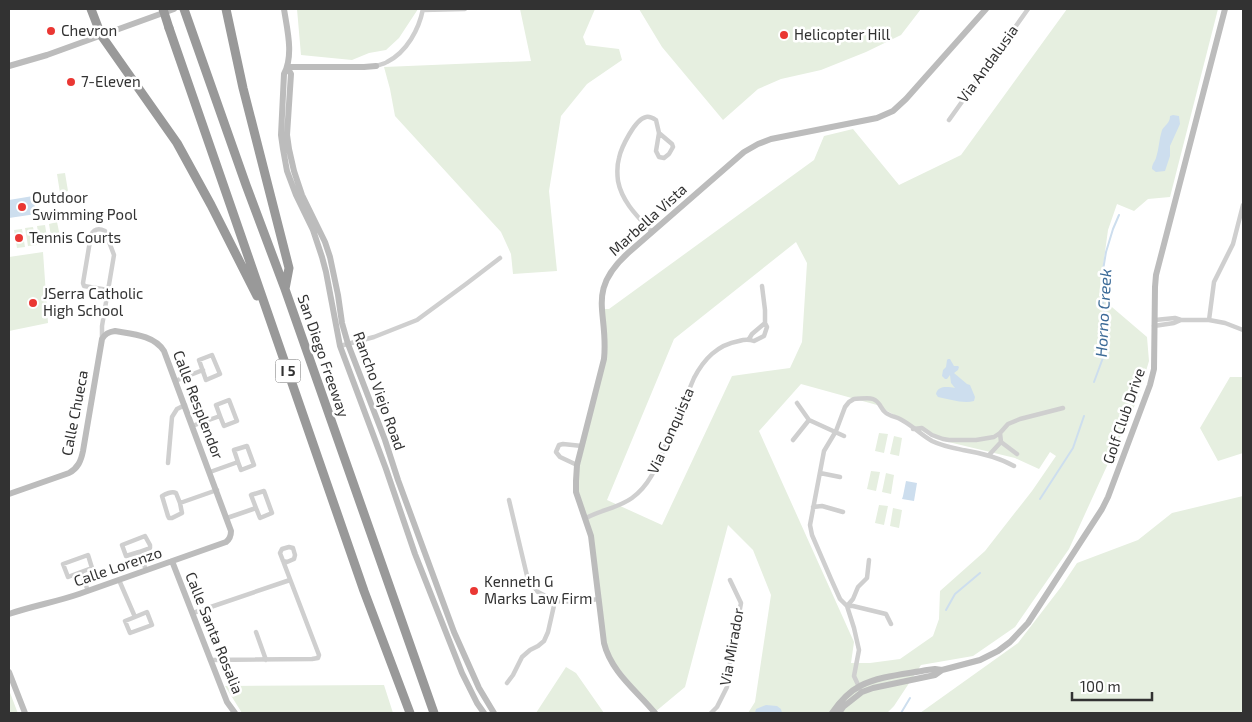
<svg xmlns="http://www.w3.org/2000/svg" width="1252" height="722" font-family="'Exo 2',sans-serif">
<style>
.green{fill:#e6efe0;fill-rule:evenodd}
.water{fill:#cddeee}
.lines{fill:none;stroke-linecap:round;stroke-linejoin:round}
.stream{stroke:#cddeee;stroke-width:2}
.street{stroke:#cfcfcf;stroke-width:4.5}
.secondary{stroke:#bcbcbc;stroke-width:6}
.highway{stroke:#999;stroke-width:9}
.highway-bridge{stroke:#999;stroke-width:9}
.poi-dot{fill:#ea3733;stroke:#fff;stroke-width:2}
.labels{text-anchor:middle;stroke-width:5;stroke-linejoin:round;paint-order:stroke}
.shield{fill:#fff;stroke:#707070;stroke-width:1}
.shield-label{font-size:14px;font-weight:bold;fill:#323232}
.poi-label{font-size:15px;fill:#323232;stroke:#fff;text-anchor:start}
.street-label{font-size:15px;fill:#323232;stroke:#fff}
.water-label{font-size:16px;font-style:italic;fill:#3c6b98;stroke:#fff}
</style>
<rect width="100%" height="100%" fill="#fff"/>
<path class="green" d="M297,9H418L399,38L386,50L369,53L352,60L301,55Z
M520,9H595L583,37L586,45L619,49L622,60L587,84L561,116L549,191L557,271L513,274L511,254L501,232L395,116L390,89L384,67L531,61Z
M639,9H921L901,35L866,52L821,70L781,79L758,89L723,120L662,47Z
M1067,9H1218L1170,197L1148,199L1134,211L1117,204L1108,230L1099,296L1147,337L1149,361L1138,398L1069,549L1015,627L973,656L921,665L894,706L887,713H748L755,702L771,595L753,550L728,525L685,687L655,712L607,654L591,536L576,481L604,359L601,309H609L814,160L824,136L853,129L899,185L961,155ZM796,242L807,263L802,342L790,368L732,376L662,525L607,500L674,339ZM801,384L877,405L936,439L1015,458L1039,469L1050,452L1056,456L1032,491L985,551L940,591L939,619L933,636L900,659L870,663H851L854,642L759,431Z
M65,173L68,191L60,193L57,174Z
M57,222L61,241L52,242L49,224Z
M45,225L48,243L40,244L37,226Z
M33,227L37,245L28,246L25,228Z
M22,229L25,247L17,248L14,230Z
M43,252L48,323L9,331V257Z
M1230,377H1243V453L1218,461L1200,428Z
M879,433L888,434L884,453L875,451Z
M894,436L902,438L899,456L890,454Z
M871,471L880,472L876,491L867,489Z
M886,473L894,475L891,494L882,492Z
M1243,496V713H920L1018,643L1061,587L1077,563L1138,540L1172,513Z
M879,505L888,506L884,525L875,523Z
M893,508L902,510L899,528L890,526Z
M566,667L576,673L604,713H536Z
M384,685L393,713H242L225,686Z
M9,690L17,711L18,713H9Z"/>
<path class="water" d="M1173,115L1179,116L1180,124L1170,146V156L1165,171L1156,172L1152,169C1152,164 1154,163 1156,158C1159,149 1159,139 1162,130C1165,125 1170,123 1170,116Z
M33,196L36,214L9,218V200Z
M948,359H950L954,366H958L959,367L958,370L954,373L967,384L970,385L975,397L974,401C963,404 949,399 938,397L936,394C938,385 948,387 955,388L951,383L950,375L947,379H945L942,376L943,370L946,367L947,360Z
M906,481L917,483L914,501L902,499L903,496Z
M766,705L777,706L781,709L782,713H755L756,709Z"/>
<g class="lines">
<path class="stream" d="M1094,382L1104,355L1105,323L1102,287L1103,270L1106,252L1113,229L1119,215
M1040,499L1073,448L1084,416
M946,610L955,594L980,573
M901,713L910,698"/>
<path class="street" d="M423,10L465,9
M376,66C379,65 384,64 387,62C407,52 419,29 423,9
M949,120L1028,9
M652,232C638,217 622,202 618,181C617,173 617,165 619,158C621,148 635,119 646,117C650,116 653,118 656,120L659,133L656,151L659,157L664,158L669,154L673,147L672,144L659,133
M1155,320L1175,318L1181,320H1209L1225,323L1243,330
M1209,320L1214,282L1233,244L1243,205
M1154,326L1174,323L1181,320
M102,339V326L114,255L105,231C99,228 94,229 91,235L83,283L84,286L108,290
M749,339L752,334L765,323
M340,346L374,337L417,320L466,284L500,258
M212,355L220,374L206,380L199,360Z
M175,381L203,370
M797,403L809,420
M192,426L220,416L216,405L229,400L237,421L224,426L220,416
M913,429L922,428L932,435L943,439L949,440H976L994,437L1000,433L1008,424L1020,419L1063,408
M793,440L809,420L844,436
M1001,442L1017,454
M989,455L1001,442L1000,433
M168,463L172,417L177,409L185,405
M577,465L560,457L556,452L559,445L563,444L582,446
M210,472L238,462L234,450L247,446L254,465L241,470L238,462
M820,473L840,477
M509,500L528,580L538,592L555,601L577,602L599,599
M180,503L176,493C172,491 165,494 162,496L168,516L169,518H172L182,513L180,503L217,490
M813,507L822,506L843,512
M227,518L256,508L251,495L264,491L272,513L260,518L256,508
M586,518C601,510 618,508 632,498C653,483 660,457 670,435C678,416 686,397 694,378C704,359 717,345 739,341C745,339 749,339 754,341L764,336L767,327L765,323V310L762,286
M139,552L126,556L122,545L145,536L150,545V548L139,552L146,570
M81,572L68,577L63,564L88,555L92,568L81,572L88,591
M119,580L135,617L125,621L130,633L152,625L147,612L135,617
M847,606L853,599L858,587L867,578L869,560
M847,606H853L886,614L891,624
M193,613L290,580
M256,632L266,660
M210,660L312,659L318,658L319,655L280,553L282,549L289,547L293,548L295,555L294,559L287,562L283,561
M507,683L513,675L522,657L530,650L538,646L544,641L548,632L555,601
M860,689L854,676L859,650L854,628L847,606L840,599L831,579L812,535L810,525L824,451L836,431L845,407L849,402L854,399C860,399 868,397 873,399C881,402 880,409 886,413C890,416 896,417 900,419C912,425 921,435 932,441C942,446 953,448 963,450C981,453 998,457 1014,466
M711,713L717,707L727,687L730,663L741,603L730,580"/>
<path class="secondary" d="M284,9C287,29 294,55 284,74L281,135L283,149L287,171L296,195L313,230L322,257L326,272L340,346L386,469L415,554L462,673L477,703L484,713
M9,66L47,55L174,9
M287,67L291,74L287,135L289,149L294,171L302,195L325,242L330,257L338,295L342,323L348,344L385,440L398,480L454,632L479,688L494,713
M287,67H364L376,66
M9,494L69,473C78,468 81,461 83,451L102,339C105,334 108,332 115,331C132,334 154,335 164,351L231,531C231,536 230,539 226,542L79,594C56,602 32,606 9,614
M172,561L227,702L235,713
M9,672L25,713
M655,713C637,691 611,672 604,643L591,536L576,492V481L577,465L604,359C609,312 585,292 628,253L744,152L758,144L771,139L877,118L893,111L906,99L986,9
M832,713C839,703 848,692 860,686C879,676 906,674 927,670L935,669L942,670
M839,713L843,707L862,692L873,688L935,675L942,670L980,660L998,651L1010,642L1028,623L1102,509L1108,497L1150,385L1154,369L1155,287L1156,275L1225,9"/>
<path class="highway" d="M91,9L101,35L177,143L211,205L257,296
M184,9L246,185L285,289L434,713
M226,9L243,88L289,268L285,289
M169,28L364,591L410,713"/>
<path class="highway-bridge" d="M163,9L169,28"/>
</g>
<g class="poi-dot">
<circle cx="51" cy="31" r="5"/>
<circle cx="784" cy="35" r="5"/>
<circle cx="71" cy="82" r="5"/>
<circle cx="22" cy="207" r="5"/>
<circle cx="19" cy="238" r="5"/>
<circle cx="33" cy="303" r="5"/>
<circle cx="474" cy="591" r="5"/>
</g>
<g class="labels">
<rect class="shield" x="275.5" y="359.5" width="25" height="23" rx="4"/>
<g class="shield-label">
<text x="288" y="376">I 5</text>
</g>
<g class="poi-label">
<text x="61" y="36">Chevron</text>
<text x="794" y="40">Helicopter Hill</text>
<text x="81" y="87">7-Eleven</text>
<text x="32" y="203">Outdoor<tspan x="32" dy="17">Swimming Pool</tspan></text>
<text x="29" y="243">Tennis Courts</text>
<text x="43" y="299">JSerra Catholic<tspan x="43" dy="17">High School</tspan></text>
<text x="484" y="587">Kenneth G<tspan x="484" dy="17">Marks Law Firm</tspan></text>
</g>
<g class="street-label">
<text transform="translate(988 64) rotate(-54)" y="5">Via Andalusia</text>
<text transform="translate(648 220) rotate(-42)" y="5">Marbella Vista</text>
<text transform="translate(323 356) rotate(71)" y="5">San Diego Freeway</text>
<text transform="translate(379 391) rotate(70)" y="5">Rancho Viejo Road</text>
<text transform="translate(198 405) rotate(69)" y="5">Calle Resplendor</text>
<text transform="translate(75 413) rotate(-79)" y="5">Calle Chueca</text>
<text transform="translate(1124 416) rotate(-71)" y="5">Golf Club Drive</text>
<text transform="translate(671 431) rotate(-66)" y="5">Via Conquista</text>
<text transform="translate(118 567) rotate(-19)" y="5">Calle Lorenzo</text>
<text transform="translate(214 633) rotate(68)" y="5">Calle Santa Rosalia</text>
<text transform="translate(732 647) rotate(-80)" y="5">Via Mirador</text>
</g>
<g class="water-label">
<text transform="translate(1103 313) rotate(-87)" y="6">Horno Creek</text>
</g>
</g>
<rect width="1252" height="722" fill="none" stroke="#323232" stroke-width="20"/>
<path d="M1072 692v8h80v-8" fill="none" stroke="#323232" stroke-width="2.5"/>
<text x="1080" y="692" font-size="15" fill="#323232" stroke="#ffffff" stroke-width="4" paint-order="stroke">100 m</text>
</svg>
